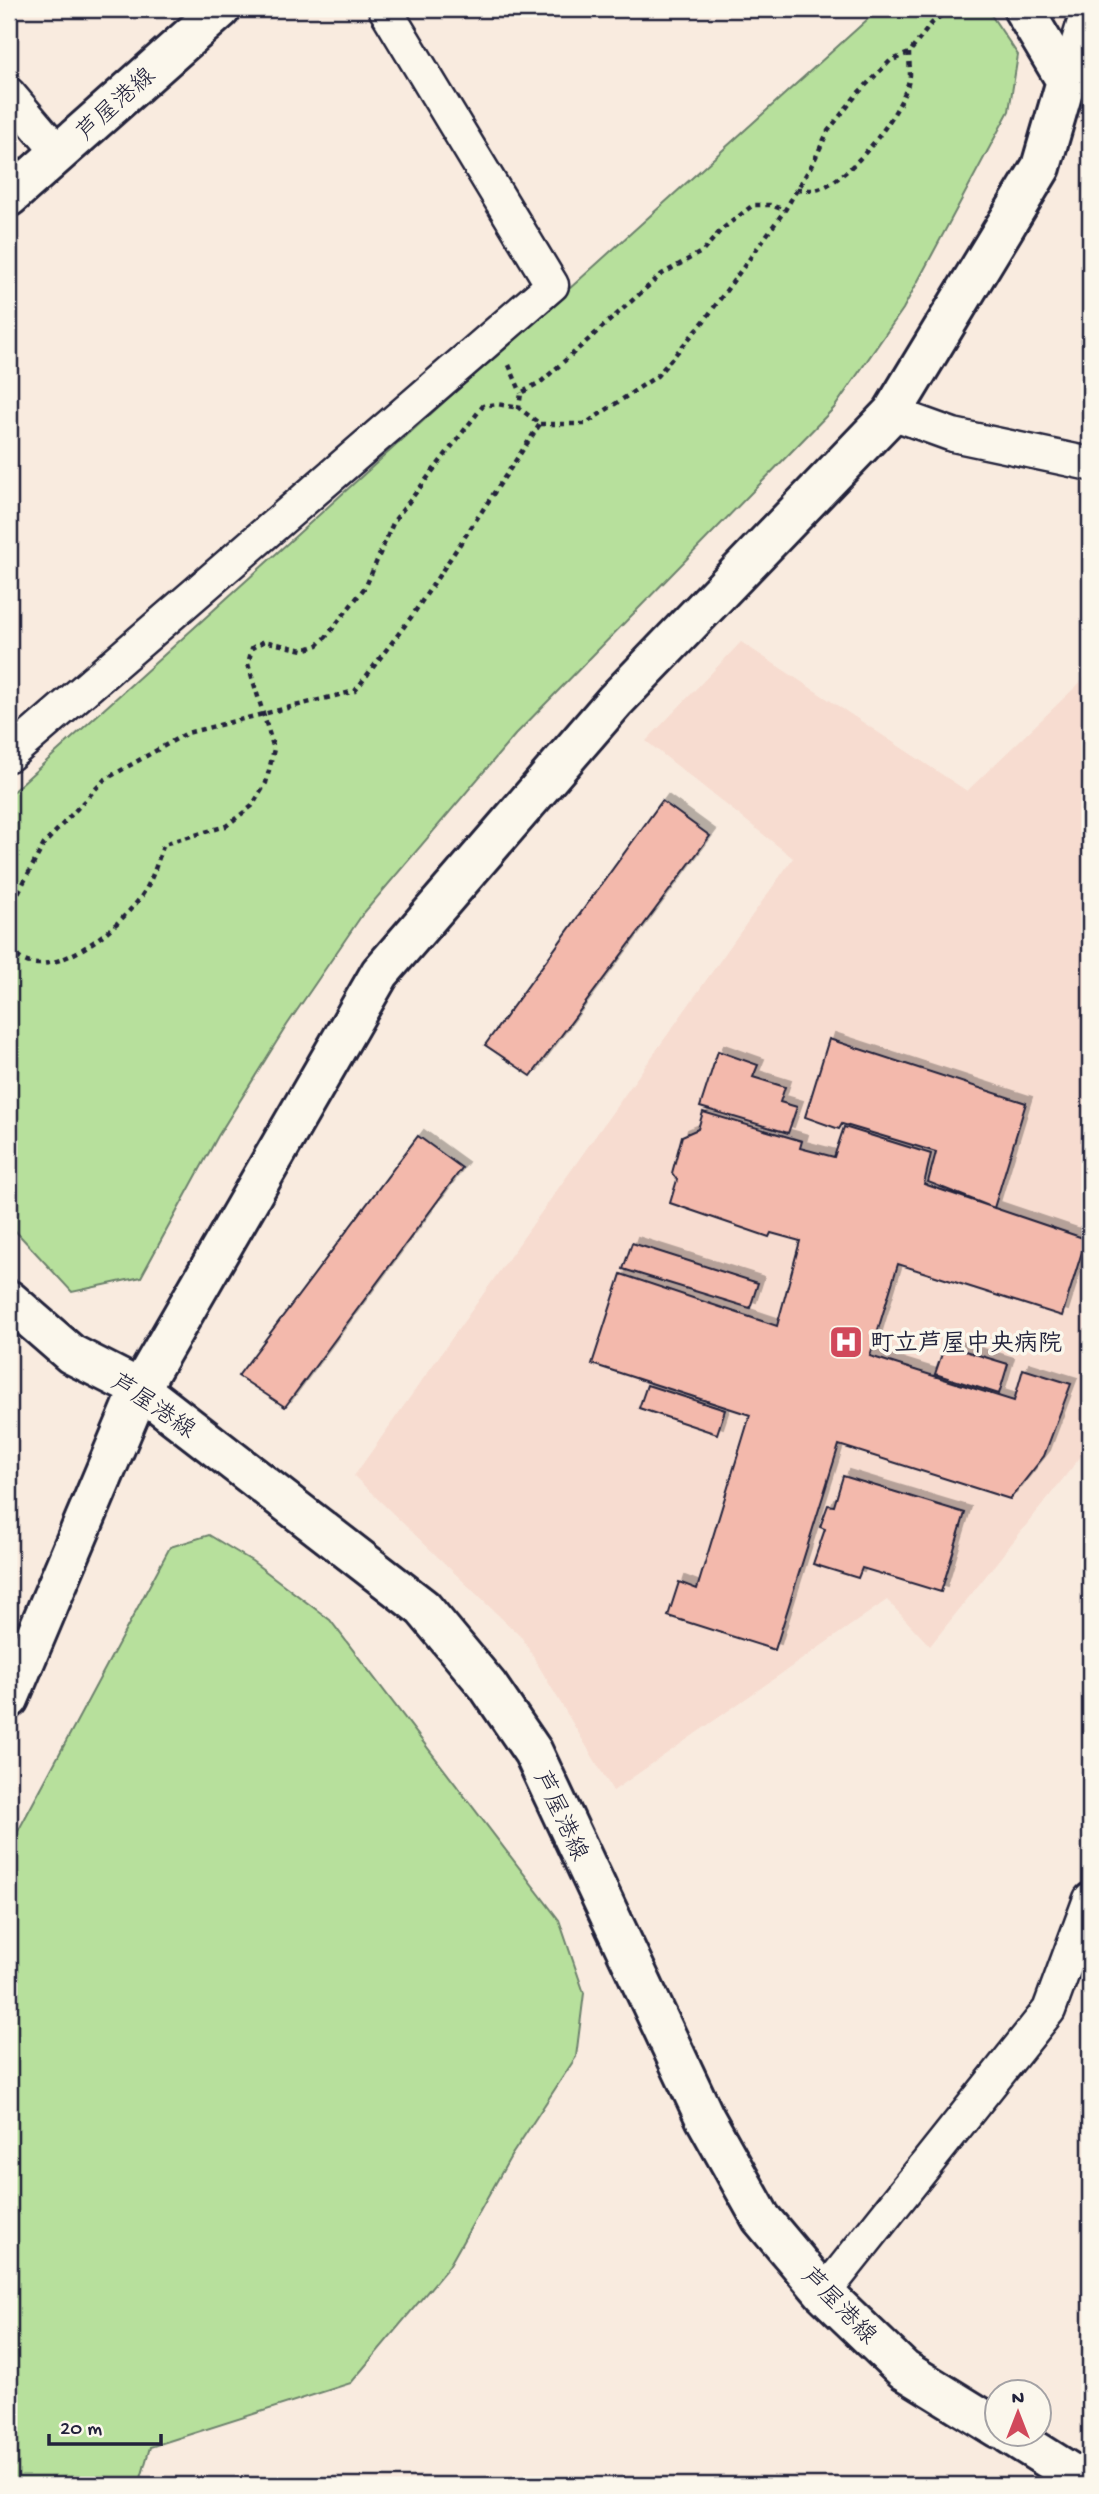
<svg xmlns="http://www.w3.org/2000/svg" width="1099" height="2494" font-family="'Gochi Hand','Klee One',sans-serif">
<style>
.built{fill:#f7dcd0}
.green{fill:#b7e09c;stroke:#6c816c;stroke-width:2}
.building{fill:#f3b9ac;stroke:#22223b;stroke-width:2;filter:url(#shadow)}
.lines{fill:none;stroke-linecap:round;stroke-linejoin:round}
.minor-casing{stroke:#22223b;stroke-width:37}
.tertiary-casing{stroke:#22223b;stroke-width:44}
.secondary-casing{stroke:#22223b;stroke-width:44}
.path{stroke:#22223b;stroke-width:4.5;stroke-dasharray:5 5;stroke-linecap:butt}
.minor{stroke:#fbf7ec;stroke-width:32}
.tertiary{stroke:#fbf7ec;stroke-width:38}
.secondary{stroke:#fbf7ec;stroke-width:38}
.labels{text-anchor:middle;stroke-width:7;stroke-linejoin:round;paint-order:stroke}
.street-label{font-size:24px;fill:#22223b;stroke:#fbf7ec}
.poi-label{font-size:24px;font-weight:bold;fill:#22223b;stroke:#fbf7ec;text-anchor:start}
</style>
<defs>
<filter id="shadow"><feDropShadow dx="6" dy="-6" stdDeviation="0" flood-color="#0004"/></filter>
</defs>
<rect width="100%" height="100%" fill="#f9ebdf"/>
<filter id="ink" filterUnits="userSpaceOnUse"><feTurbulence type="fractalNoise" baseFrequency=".0143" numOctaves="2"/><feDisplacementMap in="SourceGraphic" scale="14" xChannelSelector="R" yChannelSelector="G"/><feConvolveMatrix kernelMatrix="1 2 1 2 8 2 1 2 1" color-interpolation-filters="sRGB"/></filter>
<g filter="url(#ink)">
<path class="built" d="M741,642L967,791L1090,673V1445L930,1646L887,1600L613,1791L522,1638L354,1476L793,858L646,741Z"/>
<path class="green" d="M879,9H987L1018,55L1009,111L903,309L834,408L515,735L362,915L287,1025L218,1136L141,1277L72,1292L9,1224V795Z
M209,1535L252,1561L330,1620L559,1920L584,1993L576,2057L511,2156L449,2266L351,2383L150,2447L139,2485H9V1848L170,1547Z"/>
<path class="building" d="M662,801L710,836L531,1076L485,1045Z
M829,1039L1026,1103L994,1208L928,1182L936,1152L842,1124L839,1129L805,1117Z
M718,1051L758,1065L753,1077L785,1087L780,1102L797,1107L788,1133L700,1107Z
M703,1112L802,1141L800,1148L834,1157L844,1127L931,1154L924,1184L1086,1239L1062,1316L898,1264L870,1356L1014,1401L1023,1369L1071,1384L1044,1456L1010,1499L839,1445L775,1650L668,1616L679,1582L697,1589L750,1415L592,1364L621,1274L777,1326L800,1241L771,1233L769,1237L670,1203L677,1180L672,1173L682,1136L698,1129Z
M418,1136L462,1168L285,1407L238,1376Z
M632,1243L758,1283L750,1308L623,1269Z
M945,1345L1008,1364L999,1394L935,1374Z
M647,1385L725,1410L717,1434L639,1408Z
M843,1476L965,1513L941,1592L862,1568L858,1578L813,1564L825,1529L820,1527L828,1505L834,1506Z"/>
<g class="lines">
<g class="minor-casing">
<path id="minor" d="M1066,81L1088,9
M9,94L59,153
M892,413L953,435L1090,464
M9,755L552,285L385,9
M824,2293L1049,2010L1090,1899"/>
</g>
<g class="tertiary-casing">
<path id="tertiary" d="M9,1699L140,1389L380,973L615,701L892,413L1041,167L1066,81L1023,9"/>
</g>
<g class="secondary-casing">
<path id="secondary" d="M9,197L221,9
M9,1300L71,1354L140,1389L423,1608L488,1686L533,1752L705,2118L761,2218L824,2293L904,2370L998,2428
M1009,2434L1090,2485"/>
</g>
<path class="path" d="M797,189C804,189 813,191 819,189C853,177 905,110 910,75C910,68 909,60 909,53
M509,365L521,393
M540,424H585L657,376L704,321L785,210L814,161L828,131L858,93L890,61L909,53L931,24L949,9
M9,910L44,844L104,780L187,733L355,691L412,616L540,424L519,408L521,393L542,381L662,274L703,251L721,230L753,205H770L785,210
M9,950C14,954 21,960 27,962C64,975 129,919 146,889C154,875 158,859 164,844L226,826L252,806L266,783L274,749L248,664L252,648L264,641L303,650L318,645L326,637L366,586L394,521L483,406L497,404L519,408"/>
<use href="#minor" class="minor"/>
<use href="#tertiary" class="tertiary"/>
<use href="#secondary" class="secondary"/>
</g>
</g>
<defs>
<g id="hospital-square" transform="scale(1.75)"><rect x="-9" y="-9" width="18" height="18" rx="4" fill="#d1495b" stroke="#fbf7ec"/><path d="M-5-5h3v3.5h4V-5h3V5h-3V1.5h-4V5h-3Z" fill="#fff"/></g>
</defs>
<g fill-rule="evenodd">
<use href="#hospital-square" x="846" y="1342"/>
</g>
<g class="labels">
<g class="street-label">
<text transform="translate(115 103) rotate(-42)" y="8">芦屋港線</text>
<text transform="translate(154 1405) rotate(34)" y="8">芦屋港線</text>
<text transform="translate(562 1815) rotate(65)" y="8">芦屋港線</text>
<text transform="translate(840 2305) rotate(46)" y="8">芦屋港線</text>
</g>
<g class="poi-label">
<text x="870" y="1350">町立芦屋中央病院</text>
</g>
</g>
<rect width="1099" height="2494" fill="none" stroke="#fbf7ec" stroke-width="35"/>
<rect x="18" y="18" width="1064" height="2459" fill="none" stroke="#22223b" stroke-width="2.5" filter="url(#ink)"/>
<g transform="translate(1018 2413)"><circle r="33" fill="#fbf7ec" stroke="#a4a2a5" stroke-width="2"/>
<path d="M0-5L12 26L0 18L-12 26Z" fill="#d1495b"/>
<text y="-10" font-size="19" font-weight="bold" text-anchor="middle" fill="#22223b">N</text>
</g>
<path d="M49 2434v10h112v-10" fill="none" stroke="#22223b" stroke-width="3.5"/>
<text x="60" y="2434" font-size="21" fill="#22223b" stroke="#fbf7ec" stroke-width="5" paint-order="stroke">20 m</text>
</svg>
